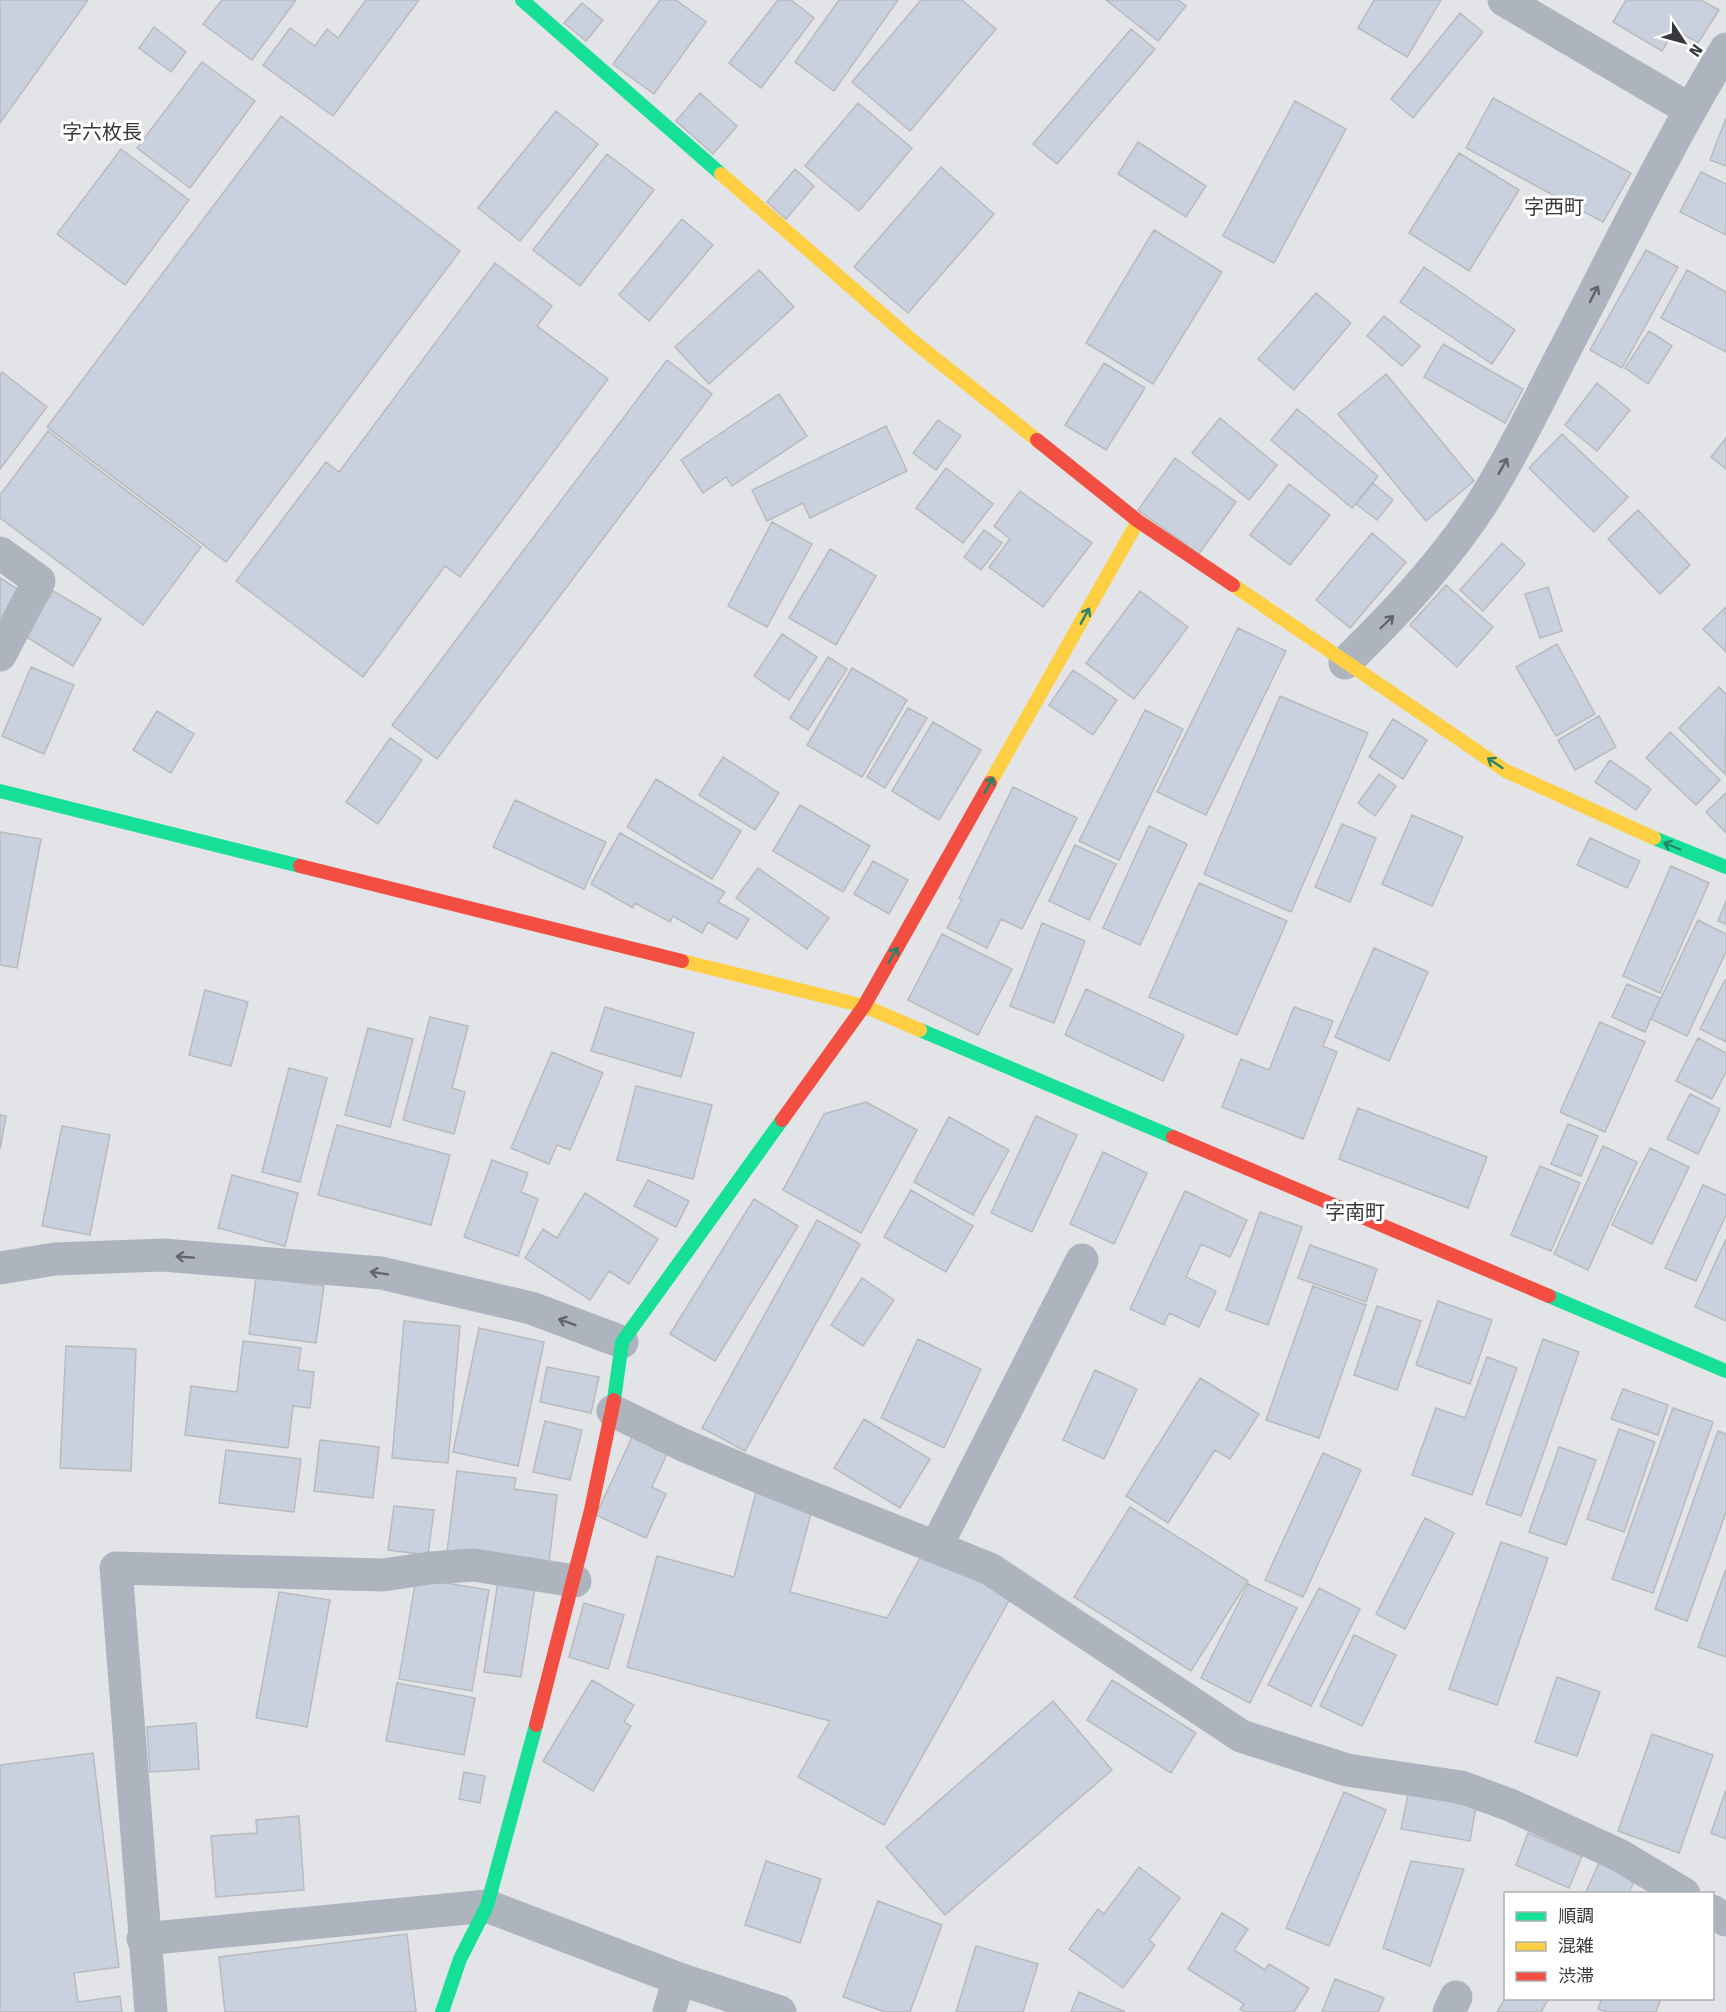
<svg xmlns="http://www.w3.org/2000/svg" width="1726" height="2012" font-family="'Fira Sans','Noto Sans JP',sans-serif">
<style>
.building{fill:#cad1de;stroke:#b9babe;stroke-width:1.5}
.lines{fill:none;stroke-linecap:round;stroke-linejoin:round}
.street{stroke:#aeb4be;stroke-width:33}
.fast{stroke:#16e098;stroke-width:14}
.slow{stroke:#ffcf43;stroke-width:14}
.jam{stroke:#f24e42;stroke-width:14}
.oneway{stroke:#61646a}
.oneway2{stroke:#288466}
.labels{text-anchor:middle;stroke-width:6;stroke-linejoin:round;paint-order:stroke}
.quarter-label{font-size:20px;fill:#37393d;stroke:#fff}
</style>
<rect width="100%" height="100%" fill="#e2e4e8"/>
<path class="building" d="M0,0H88L0,123Z
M222,0H296L252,60L203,24Z
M366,0H419L333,116L263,65L290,28L315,46L327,29L338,38Z
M660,0H676L706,22L654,94L613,64Z
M778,0H791L814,18L761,88L729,63Z
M839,0H898L834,91L795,62Z
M921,0H962L996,29L910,131L852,82Z
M1106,0H1178L1186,6L1158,41Z
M1374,0H1441L1407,57L1358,28Z
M1626,0H1701L1719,10L1698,43L1675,29L1662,51L1613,22Z
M582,3L603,20L586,41L564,23Z
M1460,13L1483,32L1413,118L1391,99Z
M154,27L186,52L171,72L139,48Z
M1131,29L1155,49L1057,164L1033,144Z
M202,62L255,101L190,188L137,148Z
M700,93L737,126L713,154L676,121Z
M1493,98L1631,173L1603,222L1466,148Z
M1295,101L1346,129L1274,263L1223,236Z
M858,103L912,148L859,211L805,166Z
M556,111L598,144L520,241L478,208Z
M281,116L460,251L226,562L47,427Z
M1726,118V166L1710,160Z
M1138,142L1206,186L1186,217L1118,174Z
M121,149L189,200L125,285L57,234Z
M1459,153L1519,190L1469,271L1409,233Z
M607,154L654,190L580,286L533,250Z
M941,167L994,214L908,313L854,267Z
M795,169L814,186L786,219L767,202Z
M1701,172L1726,184V235L1680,212Z
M682,219L713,245L649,321L619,295Z
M1154,230L1222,272L1153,384L1086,343Z
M1646,250L1678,267L1622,368L1590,350Z
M495,263L552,306L537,326L608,379L460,577L445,566L363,677L236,581L326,462L339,472Z
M1424,267L1515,330L1492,364L1400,302Z
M759,270L794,307L709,384L675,347Z
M1687,270L1726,292V352L1661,318Z
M1316,293L1351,323L1294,390L1258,359Z
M1384,316L1420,346L1402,366L1367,336Z
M1649,331L1672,346L1648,384L1625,368Z
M1443,344L1523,389L1505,423L1424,377Z
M667,360L712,394L437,759L392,725Z
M1104,363L1145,388L1106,450L1065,425Z
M2,372L47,407L0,469V376Z
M1386,374L1474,481L1426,521L1338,414Z
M1597,383L1630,410L1597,451L1565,425Z
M779,394L807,436L732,486L726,477L703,493L681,460Z
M1297,409L1378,476L1352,508L1271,440Z
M1220,418L1277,465L1249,500L1192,453Z
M938,420L961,436L936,470L913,453Z
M886,426L907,471L810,518L803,503L767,521L752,490Z
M48,431L201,547L143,625L0,518V495Z
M1562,434L1628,497L1594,532L1529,468Z
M1726,438V469L1711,457Z
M1175,458L1236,502L1199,554L1138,510Z
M946,468L993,504L963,543L916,508Z
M1373,483L1393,500L1377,520L1356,504Z
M1289,484L1330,515L1290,565L1250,535Z
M1020,491L1092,543L1043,607L989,567L1010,539L994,526Z
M1638,510L1690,565L1660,594L1608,539Z
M772,522L812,544L767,627L728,606Z
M984,530L1002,543L981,570L964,557Z
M1372,533L1406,562L1350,628L1316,600Z
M1502,543L1525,564L1483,611L1460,590Z
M830,549L876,576L836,645L789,618Z
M0,578L22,592L0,626Z
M1446,585L1493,627L1457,667L1410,625Z
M1548,587L1562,631L1540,638L1525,594Z
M53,591L101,619L73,666L25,636Z
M1140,591L1188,627L1134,699L1086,663Z
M1726,607V652L1703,629Z
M1238,628L1286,651L1206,815L1157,792Z
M782,634L817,657L789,700L754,676Z
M1557,644L1595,714L1556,736L1516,667Z
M828,657L847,669L808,730L790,718Z
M31,667L74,685L44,754L2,736Z
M852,668L907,700L862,777L807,745Z
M1073,670L1117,700L1093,735L1049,705Z
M1719,687L1726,694L1725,774L1679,728Z
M1280,696L1368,733L1291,912L1204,874Z
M908,708L927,718L885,788L867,777Z
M1145,710L1183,729L1119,860L1079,841Z
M157,711L194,734L171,773L133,750Z
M1599,716L1616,747L1575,770L1558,740Z
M1393,719L1427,740L1403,779L1369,757Z
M933,722L981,750L939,820L892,791Z
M1670,732L1720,780L1696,805L1646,758Z
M390,738L422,760L378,824L346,802Z
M723,757L779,793L755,830L699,795Z
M1610,760L1651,789L1636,810L1595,782Z
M1379,774L1396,786L1375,816L1358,803Z
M656,779L741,831L712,879L627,827Z
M1013,787L1077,818L1022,929L1001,919L987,948L947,928L962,899L959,898Z
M1726,793V833L1706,812Z
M515,800L606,842L584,889L493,847Z
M800,805L870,846L843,892L773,851Z
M1412,815L1463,837L1432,906L1382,884Z
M1342,824L1376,838L1350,902L1315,887Z
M1149,826L1187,844L1140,945L1103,928Z
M0,832L41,839L17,968L0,965Z
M620,833L725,892L718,902L749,919L737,939L708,922L702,933L673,916L670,922L635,903L633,908L591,884Z
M1590,838L1640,861L1627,888L1577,865Z
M1075,845L1116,864L1089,920L1049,901Z
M873,861L908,880L889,914L854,894Z
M1671,866L1709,883L1660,993L1623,976Z
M758,868L829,918L807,949L736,898Z
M1199,883L1287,921L1237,1035L1149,997Z
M1726,901V924L1718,921Z
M1698,920L1726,934V952L1687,1036L1651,1019Z
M1042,923L1085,941L1054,1023L1010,1006Z
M942,934L1012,969L978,1035L908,1000Z
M1374,948L1428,972L1389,1061L1335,1037Z
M1725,980H1726V1042L1700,1029Z
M1627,984L1660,998L1645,1032L1612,1017Z
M1086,989L1184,1035L1163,1081L1065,1035Z
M205,990L248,1002L231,1066L189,1055Z
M605,1007L694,1033L681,1077L591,1051Z
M1294,1007L1333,1021L1323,1046L1337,1052L1303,1139L1222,1107L1241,1059L1269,1070Z
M430,1017L468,1026L452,1088L465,1092L454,1134L403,1120Z
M1600,1022L1645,1042L1605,1132L1560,1112Z
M368,1028L413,1039L390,1127L345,1115Z
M1698,1038L1726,1053V1072L1712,1099L1676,1081Z
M552,1052L603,1073L570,1150L557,1145L549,1164L511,1148Z
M289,1068L327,1078L300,1182L262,1172Z
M636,1086L712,1105L693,1179L617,1160Z
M1690,1094L1720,1109L1698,1154L1667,1139Z
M866,1102L917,1130L861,1233L783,1190L824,1114Z
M1358,1108L1487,1157L1468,1208L1339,1159Z
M0,1115L6,1116L0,1149Z
M1036,1116L1077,1135L1032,1232L991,1213Z
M949,1117L1009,1150L973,1215L914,1182Z
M1568,1124L1598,1136L1581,1176L1551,1164Z
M337,1125L450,1155L431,1225L318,1195Z
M62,1126L110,1135L90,1235L42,1226Z
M1603,1146L1637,1162L1588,1270L1554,1254Z
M1650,1148L1689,1167L1652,1244L1612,1225Z
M1103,1152L1147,1173L1114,1244L1070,1224Z
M492,1160L528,1173L521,1192L538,1199L518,1256L464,1237Z
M1540,1166L1580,1183L1551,1251L1511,1235Z
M232,1175L298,1193L285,1246L218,1228Z
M648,1180L689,1201L676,1227L634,1206Z
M1703,1185L1726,1195V1215L1696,1281L1665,1268Z
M911,1190L973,1226L946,1272L884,1237Z
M1185,1191L1247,1220L1230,1257L1201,1244L1186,1277L1216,1291L1199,1327L1169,1313L1164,1325L1130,1309Z
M585,1193L658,1239L629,1284L609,1271L590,1300L525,1258L543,1229L557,1238Z
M754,1199L798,1226L715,1361L670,1334Z
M1260,1212L1302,1227L1268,1325L1226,1310Z
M817,1220L860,1244L745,1451L702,1428Z
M1726,1239V1321L1695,1307Z
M1310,1245L1377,1269L1366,1302L1298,1278Z
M256,1277L324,1286L316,1343L249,1334Z
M862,1278L894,1300L863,1346L831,1325Z
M1313,1286L1366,1305L1319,1438L1266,1420Z
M1438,1301L1492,1320L1470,1384L1416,1365Z
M1377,1306L1421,1321L1397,1390L1354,1375Z
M404,1321L460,1326L448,1463L392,1458Z
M479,1328L544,1342L518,1466L453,1452Z
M918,1339L981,1369L944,1448L881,1418Z
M1543,1339L1579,1352L1521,1516L1486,1504Z
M243,1341L301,1348L298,1370L314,1372L310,1408L293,1406L288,1448L185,1435L191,1386L237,1392Z
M66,1346L136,1349L131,1471L60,1468Z
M1487,1357L1517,1368L1472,1495L1412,1475L1436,1408L1465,1418Z
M547,1367L599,1377L591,1413L540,1402Z
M1095,1370L1137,1389L1104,1459L1063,1440Z
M1200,1378L1259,1414L1230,1459L1215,1450L1168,1523L1126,1496Z
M1623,1389L1668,1405L1658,1435L1611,1419Z
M1673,1408L1713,1422L1653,1593L1612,1579Z
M864,1419L930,1459L900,1508L834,1468Z
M545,1421L582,1430L570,1480L533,1472Z
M1619,1429L1655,1442L1624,1532L1587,1519Z
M635,1431L670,1447L652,1487L666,1494L646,1538L596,1515Z
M1718,1431L1726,1434V1512L1687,1621L1655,1609Z
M320,1440L379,1447L373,1498L314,1491Z
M1559,1447L1596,1460L1566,1545L1529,1532Z
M226,1450L301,1459L294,1512L219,1503Z
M1323,1453L1361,1470L1303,1597L1265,1580Z
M457,1471L516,1478L514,1489L557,1495L549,1563L447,1552Z
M756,1492L813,1506L790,1592L887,1618L925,1549L1011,1597L884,1825L798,1777L830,1721L627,1667L657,1556L734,1577Z
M394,1506L434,1510L428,1555L388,1550Z
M1130,1507L1248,1581L1191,1671L1074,1597Z
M1425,1518L1454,1533L1405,1629L1376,1614Z
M1501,1542L1548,1558L1497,1705L1449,1689Z
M1726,1569V1657L1698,1647Z
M416,1578L489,1590L472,1691L399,1679Z
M498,1581L535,1587L521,1677L484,1672Z
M1248,1584L1297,1608L1250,1703L1201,1678Z
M1319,1588L1360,1609L1311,1706L1268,1685Z
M279,1592L330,1600L307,1727L256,1718Z
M584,1603L624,1615L608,1669L569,1657Z
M1354,1635L1396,1655L1362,1726L1320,1706Z
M1557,1677L1600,1692L1577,1756L1535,1742Z
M592,1680L634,1705L624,1722L631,1726L593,1791L543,1761Z
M1112,1680L1196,1733L1171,1773L1087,1720Z
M397,1683L475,1698L464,1755L386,1741Z
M1053,1701L1112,1770L945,1915L886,1847Z
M196,1723L199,1769L150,1772L147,1727Z
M1652,1734L1713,1755L1679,1853L1618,1831Z
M93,1753L119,1967L74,1973L78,2002L120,1996L122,2012H0V1765Z
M464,1772L485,1776L480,1803L459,1799Z
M1726,1790V1839L1711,1833Z
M1344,1792L1386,1810L1329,1946L1286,1928Z
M1408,1794L1476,1807L1470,1841L1401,1829Z
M299,1816L304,1890L216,1897L211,1836L257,1833L256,1820Z
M1528,1833L1582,1856L1569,1888L1516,1865Z
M766,1861L821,1879L800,1943L745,1925Z
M1411,1861L1464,1869L1430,1966L1383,1948Z
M1599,1863L1635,1880L1628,1894H1585Z
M1139,1867L1180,1898L1149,1940L1155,1945L1123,1988L1069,1949L1098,1909L1104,1914Z
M878,1901L942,1925L910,2012H885L843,1997Z
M1222,1913L1248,1929L1234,1950L1265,1970L1269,1964L1309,1988L1294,2012H1244L1240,2009L1244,2004L1188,1969Z
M407,1934L416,2012H225L219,1957Z
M976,1946L1038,1964L1023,2012H956Z
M1335,1979L1384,1998L1378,2012H1322Z
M1079,1992L1125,2012H1071Z
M1506,1997V1998H1549L1541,2012H1497Z
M1602,1998H1661L1656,2012H1607L1598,2009Z"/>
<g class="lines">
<path class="street" d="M1504,0L1689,109
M0,553L39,581L0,655
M1345,663C1397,612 1447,559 1486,497C1514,452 1537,404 1561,357C1615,254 1665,149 1726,49
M0,1268L55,1259L163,1255L381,1273L531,1308L622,1342
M613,1411L683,1445L762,1478L990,1569L1241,1736L1347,1770L1461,1787L1510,1805L1619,1855L1684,1894
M936,1547L1082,1260
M1712,1911L1726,1920
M143,1939L487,1906L679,1979L780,2012
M151,2012L116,1568L383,1575L430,1568L474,1565L575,1581
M669,2012L679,1979
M1449,2012L1456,1997"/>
<path class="fast" d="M522,0L721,174
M0,791L300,866
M1654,838L1726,867
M920,1030L1173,1137
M1549,1296L1726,1371
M614,1400L622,1342L782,1120
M442,2012L460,1959L487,1906L536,1725"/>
<path class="slow" d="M721,174L913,341L1037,440
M1233,585L1506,771L1654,838
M990,783L1138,521
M682,961L864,1006L920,1030"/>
<path class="jam" d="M1037,440L1138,521L1233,585
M300,866L682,961
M782,1120L864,1006L990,783
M1173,1137L1549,1296
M536,1725L591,1510L614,1400"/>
</g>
<defs><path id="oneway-shaft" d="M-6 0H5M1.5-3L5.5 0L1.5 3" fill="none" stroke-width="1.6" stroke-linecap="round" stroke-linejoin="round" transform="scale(1.5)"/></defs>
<g class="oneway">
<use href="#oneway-shaft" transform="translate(1594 294) rotate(-63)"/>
<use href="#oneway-shaft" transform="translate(1503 466) rotate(-61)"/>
<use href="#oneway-shaft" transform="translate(1387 622) rotate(-44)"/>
<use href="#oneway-shaft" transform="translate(185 1257) rotate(-176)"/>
<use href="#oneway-shaft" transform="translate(379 1273) rotate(-171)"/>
<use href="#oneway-shaft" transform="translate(567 1322) rotate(-159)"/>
</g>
<g class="oneway2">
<use href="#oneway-shaft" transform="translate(1085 616) rotate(-61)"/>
<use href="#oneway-shaft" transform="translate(1495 763) rotate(-146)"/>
<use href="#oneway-shaft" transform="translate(989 785) rotate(-61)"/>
<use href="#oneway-shaft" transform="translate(1672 846) rotate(-157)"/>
<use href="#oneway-shaft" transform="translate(893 955) rotate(-61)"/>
</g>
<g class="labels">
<g class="quarter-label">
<text x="102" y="139">字六枚長</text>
<text x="1554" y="214">字西町</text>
<text x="1355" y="1219">字南町</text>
</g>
</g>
<rect x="1504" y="1892" width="210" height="108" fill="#ffffff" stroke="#afb0b1" stroke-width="1.5"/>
<rect x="1516" y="1912" width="30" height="9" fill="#16e098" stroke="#afb0b1" stroke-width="1.5"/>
<text x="1558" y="1922" font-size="18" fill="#37393d">順調</text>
<rect x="1516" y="1942" width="30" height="9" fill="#ffcf43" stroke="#afb0b1" stroke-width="1.5"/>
<text x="1558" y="1952" font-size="18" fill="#37393d">混雑</text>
<rect x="1516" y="1972" width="30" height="9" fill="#f24e42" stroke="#afb0b1" stroke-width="1.5"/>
<text x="1558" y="1982" font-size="18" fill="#37393d">渋滞</text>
<g transform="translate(1684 42) rotate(126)" stroke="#ffffff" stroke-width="4.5" paint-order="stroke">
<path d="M0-4.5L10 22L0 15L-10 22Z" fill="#37393d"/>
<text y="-9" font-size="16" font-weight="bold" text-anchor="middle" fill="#37393d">N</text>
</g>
</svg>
